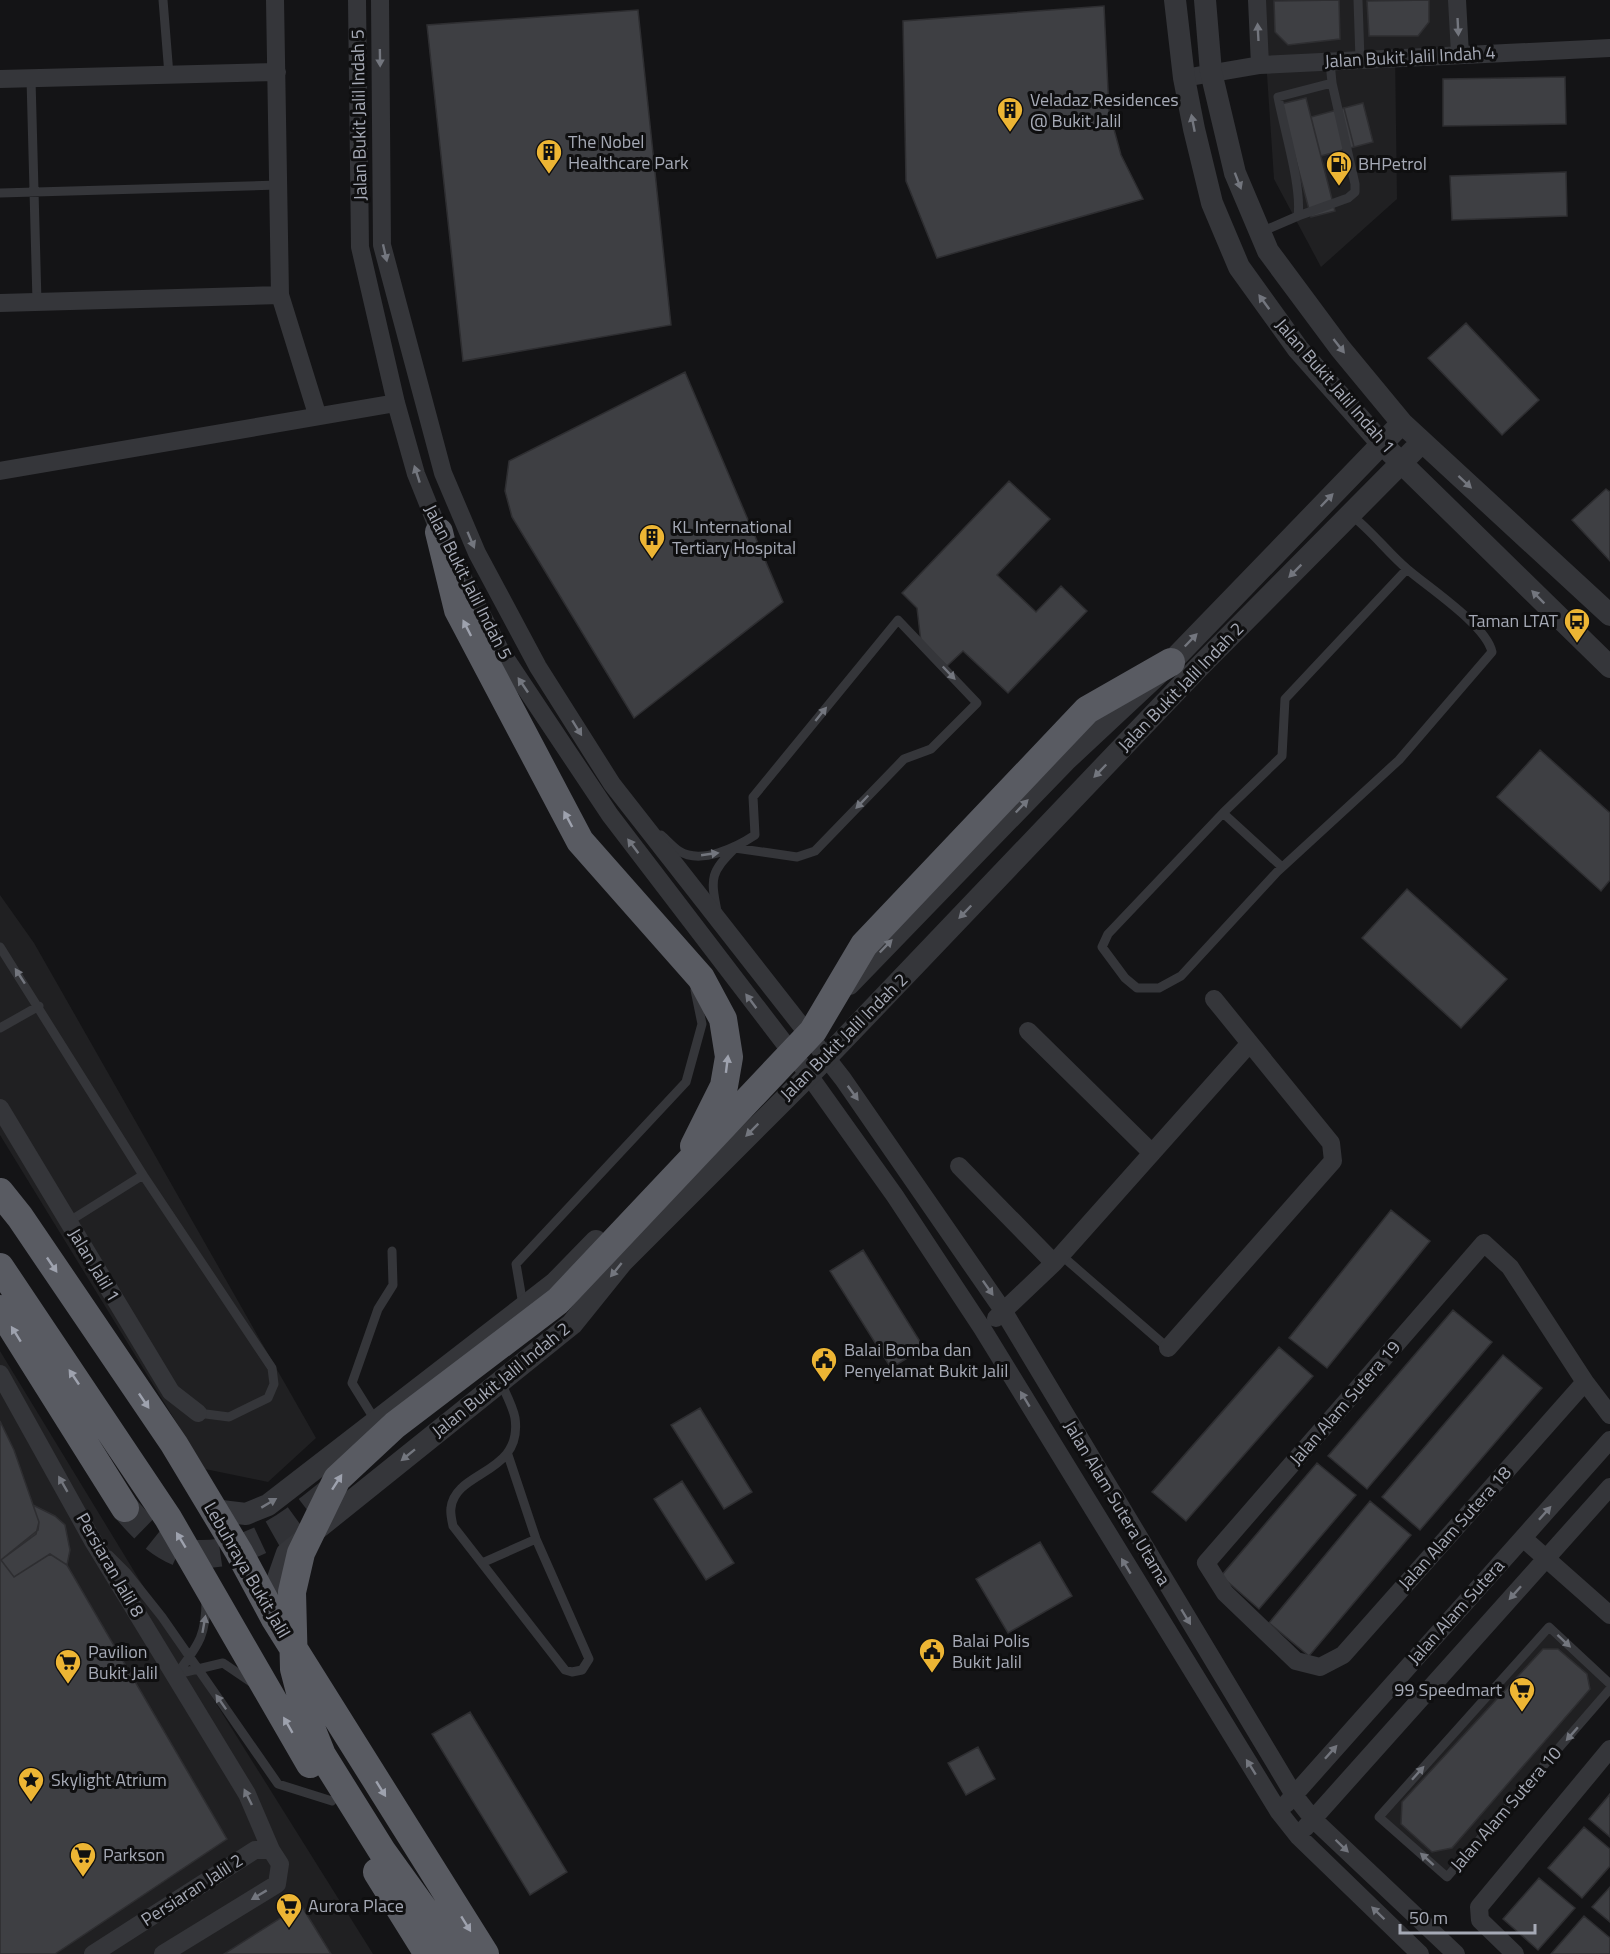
<svg xmlns="http://www.w3.org/2000/svg" width="1610" height="1954" font-family="'Titillium Web',sans-serif">
<style>
.built{fill:#202022}
.building{fill:#3e3f43;stroke:#2e2e31;stroke-width:1.5}
.lines{fill:none;stroke-linecap:round;stroke-linejoin:round}
.trunk-tunnel{stroke:#313236;stroke-width:28;stroke-dasharray:28 14;stroke-linecap:butt}
.service{stroke:#35363a;stroke-width:9}
.minor{stroke:#35363a;stroke-width:18}
.tertiary{stroke:#35363a;stroke-width:22}
.trunk{stroke:#595b62;stroke-width:28}
.oneway{fill:#73767e}
.oneway2{fill:#9ea2ae}
.labels{text-anchor:middle;stroke-width:6;stroke-linejoin:round;paint-order:stroke}
.street-label{font-size:18px;fill:#a6aab6;stroke:#0f0f10}
.poi-label{font-size:18px;fill:#a6aab6;stroke:#0f0f10;text-anchor:start}
</style>
<rect width="100%" height="100%" fill="#141416"/>
<path class="built" d="M1262,0H1450L1453,48L1395,52L1397,199L1321,267L1274,179Z
M0,895L34,943L316,1438L268,1482L205,1469L0,1135Z
M0,1351L162,1617L373,1954H0Z
M1549,1633L1607,1687L1446,1871L1385,1817Z"/>
<path class="building" d="M1339,0L1340,39L1288,45L1275,32L1274,1Z
M1429,0V22L1418,36H1369L1367,1Z
M1104,6L1109,111L1121,155L1143,199L937,258L906,181L903,21Z
M638,10L671,325L463,361L427,25Z
M1565,77L1566,124L1443,126V79Z
M1306,98L1335,211L1311,217L1281,104Z
M1363,103L1373,142L1354,147L1344,108Z
M1344,108L1354,147L1321,156L1311,117Z
M1566,172L1567,216L1452,220L1450,176Z
M1466,323L1539,400L1502,435L1428,358Z
M685,372L783,602L634,718L512,517L505,491L509,461Z
M1009,481L1050,519L997,575L1036,612L1061,586L1087,611L1008,693L963,651L947,666L921,642L917,608L902,593Z
M1606,489L1610,492V561L1572,520Z
M1540,750L1610,813V880L1601,891L1497,797Z
M1407,889L1507,979L1461,1028L1362,938Z
M1391,1210L1430,1241L1327,1368L1289,1338Z
M863,1250L924,1348L891,1368L830,1271Z
M1453,1310L1492,1342L1367,1489L1328,1456Z
M1279,1347L1313,1376L1186,1521L1152,1492Z
M1503,1355L1542,1388L1420,1530L1382,1497Z
M700,1408L752,1492L724,1509L671,1425Z
M0,1421L14,1450L39,1522L36,1534L1,1560L14,1577L50,1554L67,1565L227,1839L55,1954H0Z
M1317,1463L1356,1495L1259,1609L1221,1576Z
M682,1481L734,1563L706,1580L654,1499Z
M1370,1501L1411,1535L1309,1656L1269,1623Z
M33,1505L55,1516L65,1525L70,1550L67,1565L50,1554L14,1577L1,1560L38,1530L39,1522Z
M1040,1542L1072,1596L1008,1633L976,1579Z
M1543,1649H1558L1587,1674L1590,1689L1452,1848L1432,1852L1401,1824L1402,1802Z
M470,1712L567,1872L530,1895L432,1734Z
M978,1747L995,1779L966,1795L948,1763Z
M1610,1794V1837L1589,1819Z
M1584,1827L1610,1849V1866L1582,1898L1548,1868Z
M1539,1878L1575,1908L1538,1950L1503,1919Z
M1610,1887V1922L1592,1907Z
M301,1905L331,1954H224Z
M1584,1916L1610,1938V1954H1551Z"/>
<g class="lines">
<path class="trunk-tunnel" d="M125,1508C141,1526 155,1542 178,1552C184,1555 193,1554 201,1554C256,1554 294,1521 335,1488"/>
<path class="service" d="M163,0L169,75
M1358,0L1360,60
M31,79L37,302
M0,193L278,185
M1298,216L1348,198L1355,192V184L1332,83
M1261,232L1298,216C1302,187 1284,129 1278,97L1332,83L1330,62
M1351,515C1372,531 1387,552 1407,569C1429,588 1486,625 1492,652L1399,760L1277,872L1181,976L1159,988H1137L1125,978L1102,947L1108,934L1223,813L1282,756L1285,699L1407,569
M1223,813L1282,867
M661,835C667,840 673,847 679,851C701,865 737,847 755,835L753,797L898,620L977,703L931,749L904,759L815,851L797,857L735,848C711,872 710,877 717,911
M0,947L143,1175L272,1368L274,1384L268,1398L229,1417L198,1413
M0,1028L39,1006
M68,1222L143,1175
M1061,1255L1168,1348
M523,1305L516,1264L686,1082L702,1024L695,990
M501,1383C506,1394 513,1407 515,1418C523,1475 455,1470 451,1508C450,1513 452,1521 453,1526L565,1670L572,1672L582,1670L589,1659L536,1539L508,1455
M375,1420L352,1383L378,1309L393,1285L392,1251
M109,1555L127,1573L162,1617L278,1784L332,1801
M482,1563L536,1539
M206,1601C206,1638 197,1646 177,1674L223,1663L251,1682
M1610,1684L1549,1627L1379,1817L1447,1877L1610,1689"/>
<path class="minor" d="M275,0L280,295L317,414
M357,0L360,247L396,403L416,474L443,541
M380,0L382,245L443,473L477,553L538,667L612,784L843,1079L1004,1312L1294,1795L1313,1819L1456,1954
M1257,0L1260,65
M1457,0L1460,54
M1184,78L1260,65L1610,48
M0,79L277,72
M0,303L280,295
M0,471L396,403
M456,565L500,650L610,815L808,1074L895,1196L982,1328L1279,1812L1298,1836L1420,1954
M1028,1031L1151,1152
M0,1108L171,1392L198,1413
M959,1166L1054,1263
M996,1318L1054,1263L1250,1043
M1168,1348L1333,1161L1331,1143L1214,999
M0,1374L93,1541L247,1794L271,1850L280,1864L277,1884L163,1954
M1585,1382L1343,1655L1320,1667L1296,1661L1225,1593L1206,1563L1484,1243L1510,1267L1585,1382L1610,1415
M1523,1538L1610,1615
M1286,1804L1610,1440
M1305,1828L1610,1487
M93,1954L255,1850H271
M1515,1954L1480,1920L1479,1907L1610,1749"/>
<path class="tertiary" d="M1175,0L1184,78L1194,129L1212,203L1239,267L1298,349L1382,444L1610,667
M1205,0L1211,72L1235,173L1268,251L1340,348L1402,423L1610,615
M849,984L1065,761L1171,662L1402,423
M213,1510L246,1514L268,1505L555,1283L596,1241
M275,1617V1587L287,1553L572,1324L622,1262L826,1058L1199,667L1422,442"/>
<path class="trunk" d="M439,532L458,610L580,841L701,978L723,1019L729,1057L724,1086L694,1146
M0,1192L20,1217L174,1444L239,1552L275,1619L485,1954
M0,1267L168,1518L310,1764
M0,1309L125,1508
M377,1872L428,1954
M456,1954L382,1851L322,1755L306,1715L294,1669L292,1592L301,1553L337,1479L395,1425L558,1301L813,1031L864,945L1087,710L1171,662"/>
</g>
<defs><path id="oneway-solid" d="M-6-.8H1V-3.2L6.5 0L1 3.2V.8H-6Z" transform="scale(1.5)"/></defs>
<g class="oneway">
<use href="#oneway-solid" transform="translate(1458 27) rotate(87)"/>
<use href="#oneway-solid" transform="translate(1258 32) rotate(-93)"/>
<use href="#oneway-solid" transform="translate(380 58) rotate(89)"/>
<use href="#oneway-solid" transform="translate(1193 123) rotate(-101)"/>
<use href="#oneway-solid" transform="translate(1238 181) rotate(69)"/>
<use href="#oneway-solid" transform="translate(385 253) rotate(77)"/>
<use href="#oneway-solid" transform="translate(1264 302) rotate(-126)"/>
<use href="#oneway-solid" transform="translate(1339 346) rotate(52)"/>
<use href="#oneway-solid" transform="translate(417 474) rotate(-108)"/>
<use href="#oneway-solid" transform="translate(1465 482) rotate(43)"/>
<use href="#oneway-solid" transform="translate(1327 500) rotate(-46)"/>
<use href="#oneway-solid" transform="translate(471 540) rotate(67)"/>
<use href="#oneway-solid" transform="translate(1295 571) rotate(135)"/>
<use href="#oneway-solid" transform="translate(1538 597) rotate(-135)"/>
<use href="#oneway-solid" transform="translate(1191 640) rotate(-46)"/>
<use href="#oneway-solid" transform="translate(949 673) rotate(46)"/>
<use href="#oneway-solid" transform="translate(523 685) rotate(-124)"/>
<use href="#oneway-solid" transform="translate(821 714) rotate(-51)"/>
<use href="#oneway-solid" transform="translate(577 728) rotate(58)"/>
<use href="#oneway-solid" transform="translate(1100 771) rotate(134)"/>
<use href="#oneway-solid" transform="translate(862 802) rotate(134)"/>
<use href="#oneway-solid" transform="translate(1022 806) rotate(-46)"/>
<use href="#oneway-solid" transform="translate(633 846) rotate(-127)"/>
<use href="#oneway-solid" transform="translate(710 854) rotate(-8)"/>
<use href="#oneway-solid" transform="translate(965 912) rotate(134)"/>
<use href="#oneway-solid" transform="translate(886 946) rotate(-46)"/>
<use href="#oneway-solid" transform="translate(20 976) rotate(-123)"/>
<use href="#oneway-solid" transform="translate(751 1001) rotate(-127)"/>
<use href="#oneway-solid" transform="translate(853 1093) rotate(54)"/>
<use href="#oneway-solid" transform="translate(752 1130) rotate(135)"/>
<use href="#oneway-solid" transform="translate(616 1270) rotate(129)"/>
<use href="#oneway-solid" transform="translate(988 1288) rotate(55)"/>
<use href="#oneway-solid" transform="translate(1025 1399) rotate(-121)"/>
<use href="#oneway-solid" transform="translate(408 1455) rotate(141)"/>
<use href="#oneway-solid" transform="translate(63 1484) rotate(-120)"/>
<use href="#oneway-solid" transform="translate(269 1503) rotate(-31)"/>
<use href="#oneway-solid" transform="translate(1545 1513) rotate(-48)"/>
<use href="#oneway-solid" transform="translate(1126 1566) rotate(-121)"/>
<use href="#oneway-solid" transform="translate(1515 1593) rotate(132)"/>
<use href="#oneway-solid" transform="translate(1186 1617) rotate(59)"/>
<use href="#oneway-solid" transform="translate(204 1624) rotate(-80)"/>
<use href="#oneway-solid" transform="translate(1564 1641) rotate(43)"/>
<use href="#oneway-solid" transform="translate(221 1702) rotate(-125)"/>
<use href="#oneway-solid" transform="translate(1572 1734) rotate(131)"/>
<use href="#oneway-solid" transform="translate(1331 1752) rotate(-48)"/>
<use href="#oneway-solid" transform="translate(1251 1767) rotate(-122)"/>
<use href="#oneway-solid" transform="translate(1418 1773) rotate(-48)"/>
<use href="#oneway-solid" transform="translate(248 1797) rotate(-116)"/>
<use href="#oneway-solid" transform="translate(1342 1846) rotate(44)"/>
<use href="#oneway-solid" transform="translate(1427 1859) rotate(-138)"/>
<use href="#oneway-solid" transform="translate(259 1895) rotate(149)"/>
<use href="#oneway-solid" transform="translate(1378 1913) rotate(-136)"/>
</g>
<g class="oneway2">
<use href="#oneway-solid" transform="translate(467 628) rotate(-117)"/>
<use href="#oneway-solid" transform="translate(568 819) rotate(-118)"/>
<use href="#oneway-solid" transform="translate(727 1064) rotate(-83)"/>
<use href="#oneway-solid" transform="translate(52 1265) rotate(56)"/>
<use href="#oneway-solid" transform="translate(16 1334) rotate(-122)"/>
<use href="#oneway-solid" transform="translate(74 1377) rotate(-124)"/>
<use href="#oneway-solid" transform="translate(144 1401) rotate(56)"/>
<use href="#oneway-solid" transform="translate(337 1482) rotate(-57)"/>
<use href="#oneway-solid" transform="translate(181 1540) rotate(-121)"/>
<use href="#oneway-solid" transform="translate(288 1725) rotate(-120)"/>
<use href="#oneway-solid" transform="translate(381 1789) rotate(58)"/>
<use href="#oneway-solid" transform="translate(466 1924) rotate(58)"/>
</g>
<defs>
<g id="building-pin" transform="scale(1.35)"><path d="M0 17L-7.5 6A9.5 9.5 0 1 1 7.5 6Z" fill="#edb534" stroke="#0f0f10"/><path d="M-4-6H4V6H1V3H-1V6H-4ZM-2.5-4.3h1.7v1.8h-1.7ZM.8-4.3h1.7v1.8H.8ZM-2.5-1h1.7V.8h-1.7ZM.8-1h1.7V.8H.8Z" fill="#111"/></g>
<g id="fuel-pin" transform="scale(1.35)"><path d="M0 17L-7.5 6A9.5 9.5 0 1 1 7.5 6Z" fill="#edb534" stroke="#0f0f10"/><path d="M-5.5-6h7V0h2V4h1.3V-2.5L3-4.5l.8-.8L6-3V5H2.5V1h-1V6h-7ZM-4.2-4.7v3.2H.2V-4.7Z" fill="#111"/></g>
<g id="bus-pin" transform="scale(1.35)"><path d="M0 17L-7.5 6A9.5 9.5 0 1 1 7.5 6Z" fill="#edb534" stroke="#0f0f10"/><path d="M-5-6H5V4H4V6H2V4H-2V6H-4V4H-5ZM-3.5-4V0h7V-4ZM-3.5 1.2v1.5H-2V1.2ZM2 1.2v1.5H3.5V1.2Z" fill="#111"/></g>
<g id="civic-pin" transform="scale(1.35)"><path d="M0 17L-7.5 6A9.5 9.5 0 1 1 7.5 6Z" fill="#edb534" stroke="#0f0f10"/><path d="M-.6-6.5H3V-4.5H.6V-3L4-1V1h2V6H-6V1h2V-1L-.6-3ZM-1.2 2.5V6h2.4V2.5Z" fill="#111"/></g>
<g id="supermarket-pin" transform="scale(1.35)"><path d="M0 17L-7.5 6A9.5 9.5 0 1 1 7.5 6Z" fill="#edb534" stroke="#0f0f10"/><path d="M-6-5.5h2.5l.6 2H6L4.5 2H-2.5L-4.4-4H-6ZM-1.5 3.2a1.3 1.3 0 1 0 .1 0ZM3 3.2a1.3 1.3 0 1 0 .1 0Z" fill="#111"/></g>
<g id="sight-pin" transform="scale(1.35)"><path d="M0 17L-7.5 6A9.5 9.5 0 1 1 7.5 6Z" fill="#edb534" stroke="#0f0f10"/><path d="M0-6L1.8-2.2L6-1.7L2.9 1.2L3.7 5.4L0 3.3L-3.7 5.4L-2.9 1.2L-6-1.7L-1.8-2.2Z" fill="#111"/></g>
</defs>
<g fill-rule="evenodd">
<use href="#building-pin" x="1010" y="110"/>
<use href="#building-pin" x="549" y="152"/>
<use href="#fuel-pin" x="1339" y="164"/>
<use href="#building-pin" x="652" y="537"/>
<use href="#bus-pin" x="1577" y="621"/>
<use href="#civic-pin" x="824" y="1360"/>
<use href="#civic-pin" x="932" y="1651"/>
<use href="#supermarket-pin" x="68" y="1662"/>
<use href="#supermarket-pin" x="1522" y="1690"/>
<use href="#sight-pin" x="31" y="1780"/>
<use href="#supermarket-pin" x="83" y="1855"/>
<use href="#supermarket-pin" x="289" y="1906"/>
</g>
<g class="labels">
<g class="street-label">
<text transform="translate(1410 57) rotate(-3)" y="6">Jalan Bukit Jalil Indah 4</text>
<text transform="translate(359 115) rotate(-91)" y="6">Jalan Bukit Jalil Indah 5</text>
<text transform="translate(1335 386) rotate(49)" y="6">Jalan Bukit Jalil Indah 1</text>
<text transform="translate(468 582) rotate(63)" y="6">Jalan Bukit Jalil Indah 5</text>
<text transform="translate(1181 687) rotate(-46)" y="6">Jalan Bukit Jalil Indah 2</text>
<text transform="translate(844 1037) rotate(-45)" y="6">Jalan Bukit Jalil Indah 2</text>
<text transform="translate(94 1265) rotate(59)" y="6">Jalan Jalil 1</text>
<text transform="translate(501 1380) rotate(-39)" y="6">Jalan Bukit Jalil Indah 2</text>
<text transform="translate(1345 1403) rotate(-49)" y="6">Jalan Alam Sutera 19</text>
<text transform="translate(1117 1503) rotate(59)" y="6">Jalan Alam Sutera Utama</text>
<text transform="translate(1455 1528) rotate(-48)" y="6">Jalan Alam Sutera 18</text>
<text transform="translate(110 1565) rotate(60)" y="6">Persiaran Jalil 8</text>
<text transform="translate(247 1570) rotate(60)" y="6">Lebuhraya Bukit Jalil</text>
<text transform="translate(1456 1612) rotate(-48)" y="6">Jalan Alam Sutera</text>
<text transform="translate(1506 1809) rotate(-49)" y="6">Jalan Alam Sutera 10</text>
<text transform="translate(192 1890) rotate(-33)" y="6">Persiaran Jalil 2</text>
</g>
<g class="poi-label">
<text x="1030" y="106">Veladaz Residences<tspan x="1030" dy="21">@ Bukit Jalil</tspan></text>
<text x="568" y="148">The Nobel<tspan x="568" dy="21">Healthcare Park</tspan></text>
<text x="1358" y="170">BHPetrol</text>
<text x="672" y="533">KL International<tspan x="672" dy="21">Tertiary Hospital</tspan></text>
<text x="1558" y="627" text-anchor="end">Taman LTAT</text>
<text x="844" y="1356">Balai Bomba dan<tspan x="844" dy="21">Penyelamat Bukit Jalil</tspan></text>
<text x="952" y="1647">Balai Polis<tspan x="952" dy="21">Bukit Jalil</tspan></text>
<text x="88" y="1658">Pavilion<tspan x="88" dy="21">Bukit Jalil</tspan></text>
<text x="1502" y="1696" text-anchor="end">99 Speedmart</text>
<text x="51" y="1786">Skylight Atrium</text>
<text x="103" y="1861">Parkson</text>
<text x="308" y="1912">Aurora Place</text>
</g>
</g>
<path d="M1400 1924v9h135v-9" fill="none" stroke="#a6aab6" stroke-width="3"/>
<text x="1409" y="1924" font-size="18" fill="#a6aab6" stroke="#0f0f10" stroke-width="4.5" paint-order="stroke">50 m</text>
</svg>
